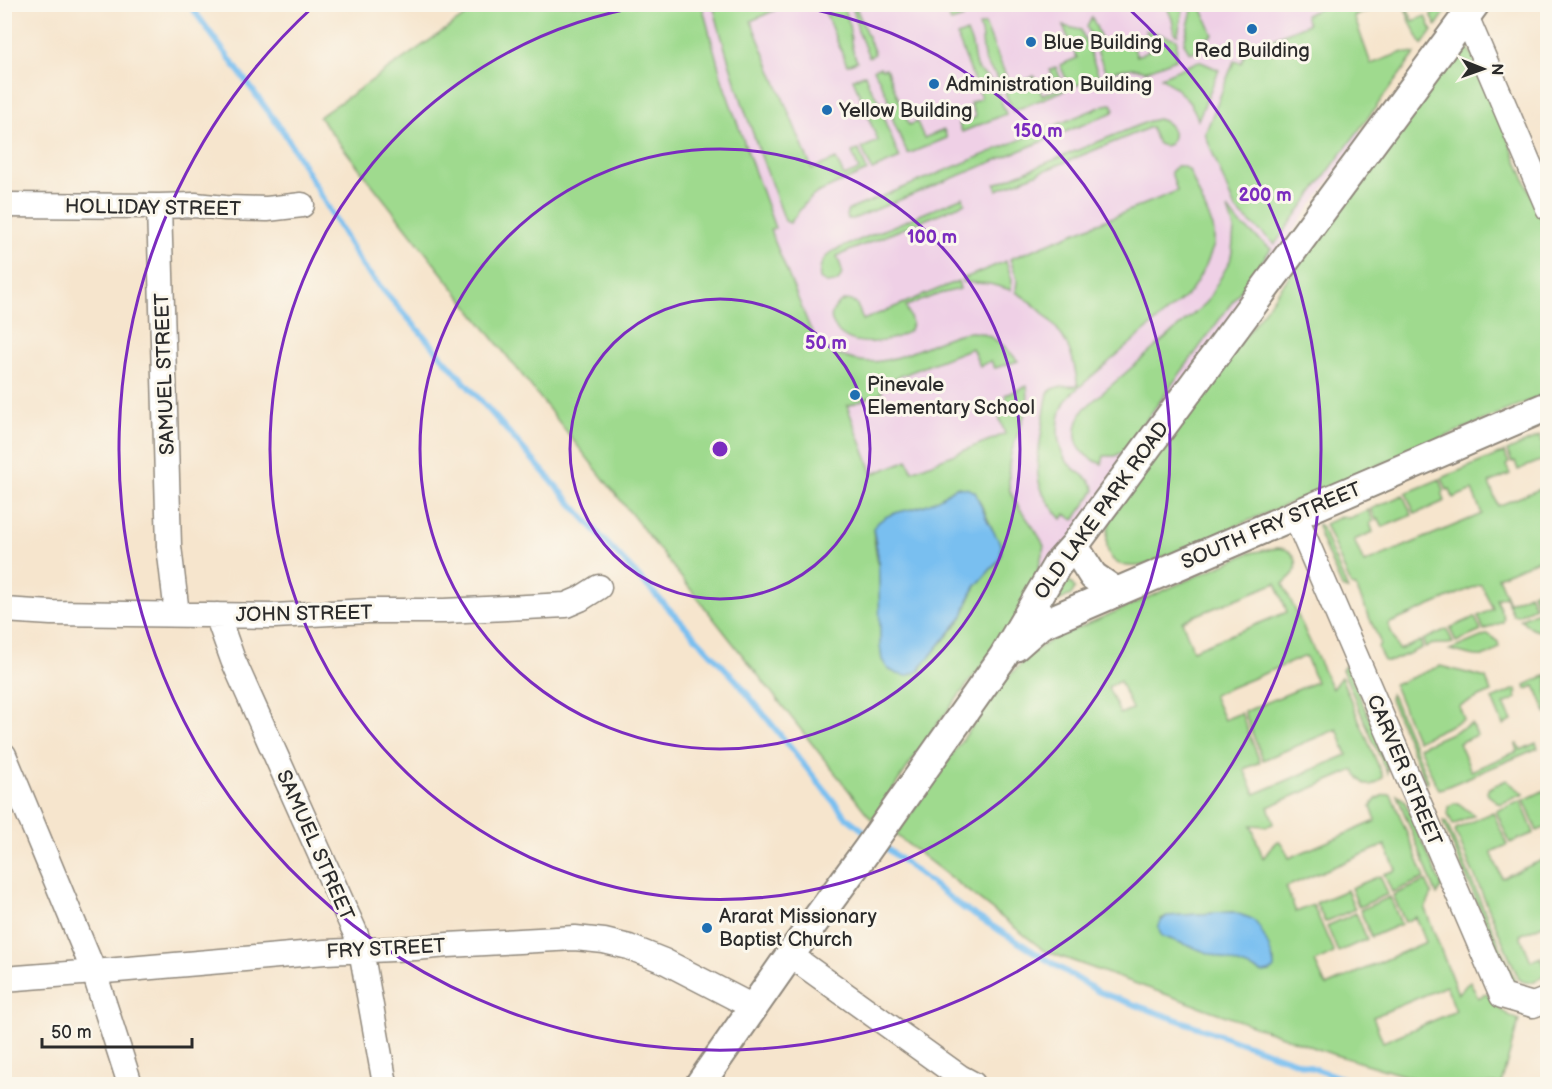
<svg xmlns="http://www.w3.org/2000/svg" width="1552" height="1089" font-family="'Balsamiq Sans',sans-serif">
<style>
.built{fill:#efd0e6}
.green{fill:#9fda8e;stroke:#65825c;stroke-width:1.5;fill-rule:evenodd}
.water{fill:#79bff0;stroke:#52758e;stroke-width:1.5}
.lines{fill:none;stroke-linecap:round;stroke-linejoin:round}
.stream{stroke:#79bff0;stroke-width:6}
.minor-casing{stroke:#90887c;stroke-width:27}
.tertiary-casing{stroke:#90887c;stroke-width:32}
.minor{stroke:#fff;stroke-width:24}
.tertiary{stroke:#fff;stroke-width:28}
.ring{fill:none;stroke:#7b2cbf;stroke-width:3}
.poi-dot{fill:#1f6fb2;stroke:#fbf7ec;stroke-width:2}
.labels{text-anchor:middle;stroke-width:6;stroke-linejoin:round;paint-order:stroke}
.poi-label{font-size:20px;fill:#2b2b2b;stroke:#fbf7ec;text-anchor:start}
.street-label{font-size:20px;fill:#2b2b2b;stroke:#fbf7ec}
.centre{fill:#7b2cbf;stroke:#fbf7ec;stroke-width:3}
.ring-label{font-size:18px;text-anchor:middle;font-weight:bold;fill:#7b2cbf;stroke:#fbf7ec;stroke-width:6;stroke-linejoin:round;paint-order:stroke}
</style>
<rect width="100%" height="100%" fill="#fbf7ec"/>
<filter id="ink" filterUnits="userSpaceOnUse"><feTurbulence type="fractalNoise" baseFrequency=".0167" numOctaves="2"/><feDisplacementMap in="SourceGraphic" scale="12" xChannelSelector="R" yChannelSelector="G"/><feConvolveMatrix kernelMatrix="1 2 1 2 8 2 1 2 1" color-interpolation-filters="sRGB"/></filter>
<filter id="wash" filterUnits="userSpaceOnUse"><feTurbulence type="fractalNoise" baseFrequency=".008" numOctaves="4" result="noise"/><feDisplacementMap in="SourceGraphic" scale="24" xChannelSelector="R" yChannelSelector="G"/><feGaussianBlur stdDeviation="1.35" result="paint"/><feColorMatrix in="noise" values="0 0 0 0 0 0 0 0 0 0 0 0 0 0 0 0 0 1.4 0 .05"/><feComposite in="paint" operator="in"/></filter>
<g filter="url(#wash)">
<rect width="100%" height="100%" fill="#f6e5cd"/>
<path class="built" d="M1336,4L1310,38L1362,136L930,734L872,820L319,117L481,5Z"/>
<path class="green" d="M481,5H702L723,83L775,228L770,230L810,328C817,341 827,349 840,355C875,372 909,353 941,340C951,336 961,332 972,332C992,333 1006,347 1018,361L995,368L991,361L980,366L972,348L880,384L882,393L847,406L873,474L908,460L912,471L1005,434L998,414L1010,409L1005,395L1027,386C1028,393 1028,399 1027,405C1022,432 1007,447 1009,477C1009,481 1009,486 1010,491C1018,511 1036,526 1044,546L1037,574L1023,611L930,734L872,820L319,117ZM956,487L975,492C979,500 1001,546 1001,551C1001,563 982,577 975,588C969,597 967,608 962,617C949,636 932,652 919,671L882,660C879,632 881,604 879,575C878,559 874,544 873,529C886,511 904,512 923,506C936,501 946,495 956,487Z
M713,5H773L775,10L751,21L812,169L836,159L844,176L859,170L852,152L859,150L867,171L817,193L806,202L790,223L785,221L784,218C758,148 731,77 713,5Z
M822,5H841C851,18 849,32 852,47C853,52 855,57 857,61L847,65Z
M850,5H855L875,54L869,57L858,31L854,12Z
M944,5H958L963,18L951,22Z
M1166,5H1184L1178,34H1175L1172,19Z
M1193,5H1200L1213,35L1207,38L1209,45L1190,53L1184,43L1192,10Z
M1322,5H1385L1354,16L1371,64L1403,52L1415,54L1275,244L1237,211L1233,204L1205,134L1234,61L1241,63L1247,49L1308,24L1305,15L1322,8Z
M1404,5H1406L1413,21L1426,16L1432,31L1422,45L1411,24Z
M1435,5H1459L1453,13L1449,7L1436,26L1431,14L1437,11Z
M1092,17L1105,48L1129,38L1137,56L1152,49L1145,30L1177,39L1176,59L1146,71L1133,68L1118,70L1106,73L1087,27Z
M985,24L1010,86L1034,76L1042,95L1058,89L1050,70L1056,67L1065,90L1013,111C1008,101 1005,90 999,80C995,73 988,68 985,60C981,49 984,37 979,26Z
M1063,26L1081,30L1099,76L1070,88L1060,65L1077,58Z
M967,32L972,45L975,63L978,70L988,77L996,88L1006,114L962,132L959,124L976,117L970,103L981,98L957,36Z
M1460,45C1468,45 1471,53 1475,59L1547,234V393L1145,565C1107,572 1101,549 1111,518Z
M1199,61L1219,70L1198,120C1193,101 1176,88 1161,77Z
M880,67L882,69L886,68L909,125L917,122L924,138L944,130L947,138L908,154L894,123L887,96L874,69Z
M865,74L869,86L881,103L886,125L900,158L872,170L862,148L878,141L853,79Z
M1111,104L1113,105L1114,109L1113,112L1109,114L853,219H848L846,216L847,212L849,210L1105,105Z
M1158,119C1170,122 1178,132 1170,144L1164,146L1158,144L1151,127L997,190L995,184L1149,121Z
M1177,166H1182L1189,170L1213,227L1214,235V245L1206,265L1191,291L1186,296L1070,395C1055,412 1054,446 1068,463C1077,474 1091,477 1095,490L1074,520L1065,514L1062,519C1034,490 1035,473 1041,436C1043,421 1045,407 1048,393C1056,384 1067,387 1078,386C1076,376 1075,366 1072,357C1064,331 1039,306 1016,292L1017,279L1010,259L1177,191L1171,172Z
M963,197L965,203L837,256C840,265 846,273 837,282L826,283L820,279C818,266 823,258 833,251Z
M1228,209L1237,221L1271,249L1123,452L1115,456H1104L1102,464C1074,454 1069,433 1084,409L1206,303L1230,261L1232,252L1234,229Z
M1006,261L1012,280L1011,290L990,284L963,282L962,279Z
M958,281L960,289L939,294L906,306L912,323L910,330C890,345 842,351 832,321C828,309 845,294 855,303C859,307 861,315 863,320Z
M1540,436L1544,448L1541,450L1545,459L1518,470L1515,461L1512,462L1507,451Z
M1504,452L1509,463L1506,465L1510,474L1489,483L1498,506L1547,486V556L1498,577L1509,603L1529,594L1535,607L1518,615H1513L1505,596L1496,599L1504,618L1503,622L1484,630L1478,616L1493,609L1481,584L1388,624L1399,650L1421,641L1422,648L1392,661H1384L1378,648L1380,642L1356,587L1351,585L1325,524L1342,516L1349,518L1369,510L1373,521L1370,523L1373,532L1354,540L1364,563L1482,514L1472,490L1453,498L1450,489L1447,490L1442,478Z
M1440,479L1444,491L1442,493L1445,501L1415,514L1406,493Z
M1403,495L1412,515L1383,527L1379,519L1376,520L1371,509Z
M1318,524L1321,526L1348,590L1342,587L1320,536Z
M1278,548C1291,548 1301,560 1294,573C1291,577 1287,580 1283,584L1332,689L1341,677L1383,777C1368,792 1362,784 1354,770L1268,807L1273,820V824L1267,826L1251,825L1263,858C1277,842 1277,830 1289,858L1376,821L1371,807C1375,798 1381,795 1391,794L1425,878L1392,892L1384,874L1396,870L1385,845L1286,887L1296,912L1313,905L1334,953L1315,962L1326,986L1426,942L1416,917L1405,922L1393,895L1426,881L1432,894L1425,909L1458,994L1470,981L1478,998L1487,993C1496,1008 1503,1013 1519,1020L1501,1084H1433L1332,1054L1045,951L896,835L1003,682L1033,652L1051,640L1249,553ZM1276,583L1287,612L1193,650L1182,621ZM1306,656L1316,682L1244,712L1263,760L1337,729L1347,755L1255,794L1244,769L1260,762L1241,713L1224,720L1213,695ZM1120,681L1132,709L1120,714L1108,687ZM1233,912L1274,961L1273,968L1270,972L1161,919L1167,916ZM1446,986L1456,1011L1383,1042L1373,1017Z
M1062,572L1075,588L1071,595L1046,607Z
M1547,586V602L1538,607L1532,593Z
M1547,607V629C1534,634 1530,627 1520,619Z
M1475,617L1481,631L1456,642L1450,628Z
M1447,629L1453,643C1444,646 1434,641 1425,647L1423,640Z
M1488,634L1498,642L1499,647C1484,664 1468,653 1450,650Z
M1346,665L1389,764L1387,773L1342,669Z
M1440,666L1486,678L1491,692L1459,706L1464,719L1417,741L1394,685Z
M1547,675V715L1535,686L1526,689L1525,685Z
M1516,689L1518,693L1515,694L1517,698L1504,704L1512,721L1503,725L1492,699Z
M1391,694L1393,697L1428,780L1427,784L1426,783L1390,699Z
M1472,724L1477,735L1459,743L1471,771L1518,751L1516,744H1518L1521,750L1536,743L1538,748L1446,787L1439,789L1433,778L1419,747Z
M1506,780L1524,794L1500,804L1488,795L1487,792L1489,788Z
M1547,789V827L1537,831L1524,800Z
M1397,795L1404,800L1442,887L1437,895Z
M1521,801L1534,833L1510,843L1496,811Z
M1454,803H1458L1474,815L1453,825L1448,814V807Z
M1493,812L1507,845L1491,852L1502,878L1547,858V923L1520,935L1531,961L1541,957L1547,974C1538,979 1528,987 1519,979L1455,831L1456,829Z
M1443,821L1446,822L1516,983L1514,988L1512,985L1444,825Z
M1380,876L1388,894L1359,907L1351,888Z
M1347,890L1355,909L1325,922L1316,903Z
M1390,897L1401,924L1371,937L1360,910Z
M1356,913L1367,939L1338,952L1327,926Z"/>
<path class="water" d="M956,487L966,488L975,492L987,520L1001,545V554L997,562L975,587L968,600L963,616L918,671L907,676L897,674L888,669L882,660L880,645L879,578L878,555L873,528C886,511 904,512 923,506C936,501 946,495 956,487Z
M1233,912C1239,914 1246,916 1252,919C1261,925 1274,956 1274,968L1270,972L1263,973L1162,936C1156,928 1159,921 1167,916Z"/>
<g class="lines">
<path class="stream" d="M189,4L285,134L363,267L600,536L737,681L846,817L869,835
M881,844L963,908L1099,992L1358,1084"/>
</g>
</g>
<g filter="url(#ink)">
<g class="lines">
<g class="minor-casing">
<path id="minor" d="M1466,16L1548,208
M4,205L159,206L195,205L225,208L267,209L302,205
M159,206L169,546L177,614
M1295,515C1365,675 1432,836 1502,996L1533,1005L1548,999
M4,610L51,613L274,616L368,611H444L566,605L580,599L599,587
M217,615L233,660L355,932L361,950L385,1084
M4,755L94,972L130,1084
M790,955L960,1077L973,1084
M4,979L94,972L325,952L415,948L448,945L575,938L604,941L629,947L664,961L753,1007"/>
</g>
<g class="tertiary-casing">
<path id="tertiary" d="M1074,546L1093,576L1116,592
M1015,647L1040,625L1548,406
M700,1084L790,955L867,850L1003,657L1057,565L1074,546L1475,4"/>
</g>
<use href="#minor" class="minor"/>
<use href="#tertiary" class="tertiary"/>
</g>
</g>
<g class="ring">
<circle cx="720" cy="449" r="150"/>
<circle cx="720" cy="449" r="300"/>
<path d="M790 5A450 450 0 1 1 650 5"/>
<path d="M1126 6A601 601 0 1 1 314 6"/>
</g>
<g class="poi-dot">
<circle cx="1252" cy="29" r="6"/>
<circle cx="1031" cy="42" r="6"/>
<circle cx="934" cy="84" r="6"/>
<circle cx="827" cy="110" r="6"/>
<circle cx="855" cy="395" r="6"/>
<circle cx="707" cy="928" r="6"/>
</g>
<g class="labels">
<g class="poi-label">
<text x="1043" y="49">Blue Building</text>
<text x="1252" y="57" text-anchor="middle">Red Building</text>
<text x="946" y="91">Administration Building</text>
<text x="839" y="117">Yellow Building</text>
<text x="867" y="391">Pinevale<tspan x="867" dy="23">Elementary School</tspan></text>
<text x="719" y="923">Ararat Missionary<tspan x="719" dy="23">Baptist Church</tspan></text>
</g>
<g class="street-label">
<text transform="translate(153 207) rotate(1)" y="7">HOLLIDAY STREET</text>
<text transform="translate(164 374) rotate(-92)" y="7">SAMUEL STREET</text>
<text transform="translate(1101 510) rotate(-54)" y="7">OLD LAKE PARK ROAD</text>
<text transform="translate(1271 525) rotate(-23)" y="7">SOUTH FRY STREET</text>
<text transform="translate(304 613) rotate(-1)" y="7">JOHN STREET</text>
<text transform="translate(1405 770) rotate(67)" y="7">CARVER STREET</text>
<text transform="translate(316 845) rotate(66)" y="7">SAMUEL STREET</text>
<text transform="translate(386 948) rotate(-3)" y="7">FRY STREET</text>
</g>
</g>
<circle cx="720" cy="449" r="9" class="centre"/>
<g class="ring-label">
<text x="1038" y="137">150 m</text>
<text x="1265" y="201">200 m</text>
<text x="932" y="243">100 m</text>
<text x="826" y="349">50 m</text>
</g>
<rect width="1552" height="1089" fill="none" stroke="#fbf7ec" stroke-width="24"/>
<g transform="translate(1483 69) rotate(91)" stroke="#fbf7ec" stroke-width="4.5" paint-order="stroke">
<path d="M0-4.5L10 22L0 15L-10 22Z" fill="#2b2b2b"/>
<text y="-9" font-size="16" font-weight="bold" text-anchor="middle" fill="#2b2b2b">N</text>
</g>
<path d="M42 1038v9h150v-9" fill="none" stroke="#2b2b2b" stroke-width="3"/>
<text x="51" y="1038" font-size="18" fill="#2b2b2b" stroke="#fbf7ec" stroke-width="4.5" paint-order="stroke">50 m</text>
</svg>
